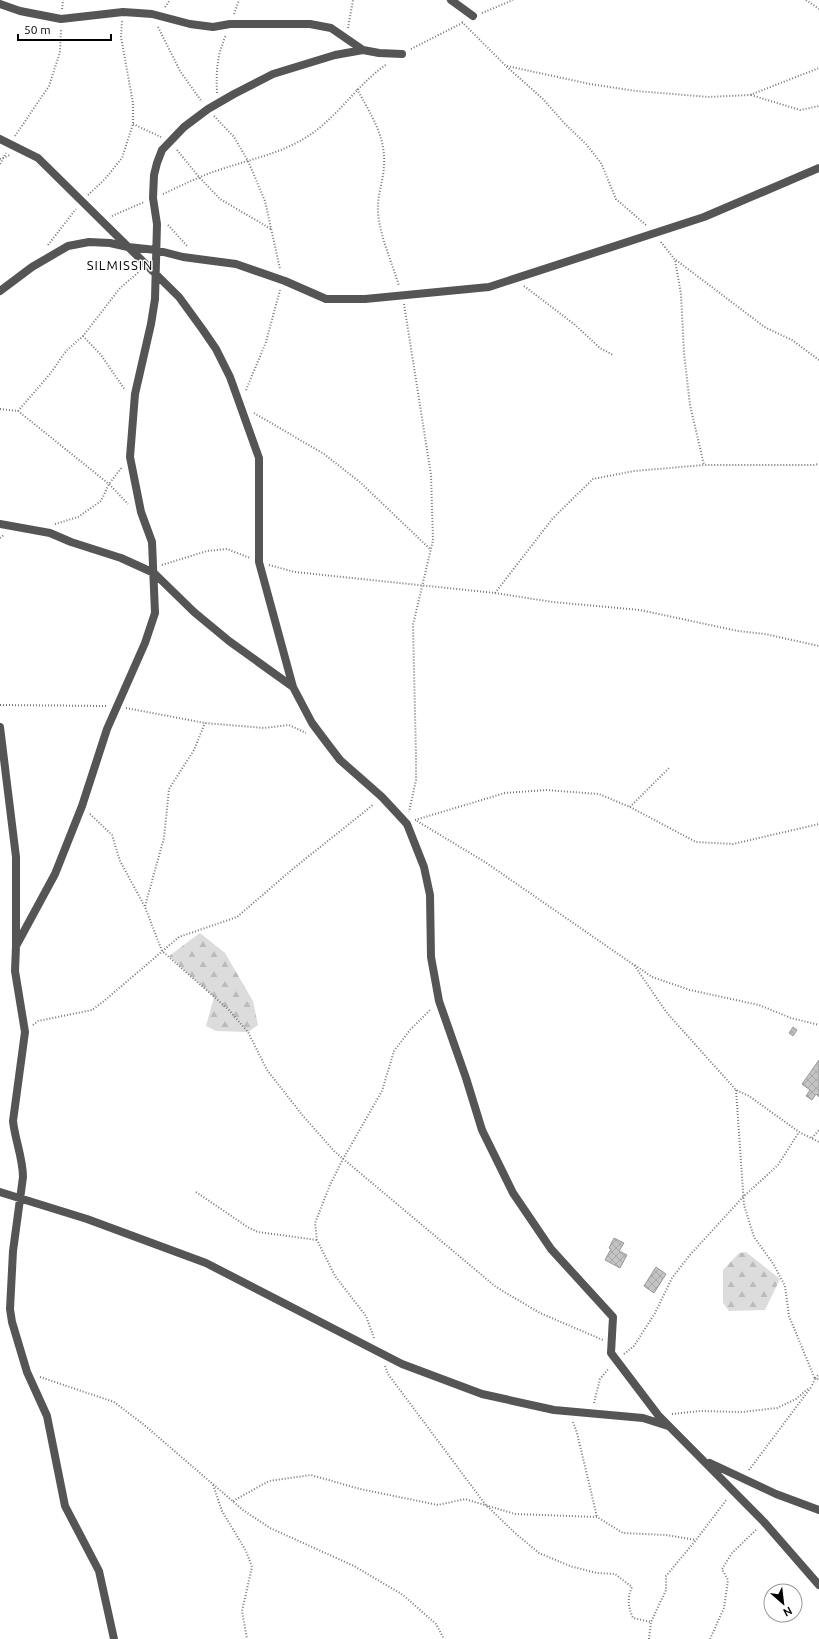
<svg xmlns="http://www.w3.org/2000/svg" width="819" height="1639" font-family="Ubuntu,sans-serif">
<style>
.forest{fill:url(#forest-firs)}
.building{fill:url(#building-cross-hatch);stroke:#999}
.lines{fill:none;stroke-linecap:round;stroke-linejoin:round}
.path{stroke:#777;stroke-width:2;stroke-dasharray:1 2;stroke-linecap:butt}
.street{stroke:#555;stroke-width:8}
.labels{text-anchor:middle;stroke-width:3;stroke-linejoin:round;paint-order:stroke}
.quarter-label{font-size:13px;letter-spacing:1px;fill:#000;stroke:#fff}
</style>
<defs>
<pattern id="forest-firs" width="22" height="20" patternUnits="userSpaceOnUse"><rect width="22" height="20" fill="#dcdcdc"/><path d="M5 1l3.5 6h-7zM16 11l3.5 6h-7z" fill="#bbb"/></pattern>
<pattern id="building-cross-hatch" width="8" height="8" patternUnits="userSpaceOnUse"><rect width="8" height="8" fill="#c4c4c4"/><path d="M0 0l8 8M0 8l8-8" fill="none" stroke="#a7a7a7"/></pattern>
</defs>
<rect width="100%" height="100%" fill="#fff"/>
<path class="forest" d="M200,933L225,953L253,1001L258,1025L248,1032L216,1031L206,1026L214,997L169,956Z
M746,1252L780,1279L765,1310L729,1311L723,1303V1270L739,1253Z"/>
<path class="building" d="M793,1027L797,1030L793,1036L789,1033Z
M819,1060V1097L816,1094L812,1100L806,1096L810,1090L802,1084Z
M614,1238L624,1243L619,1251L627,1255L620,1268L605,1260L611,1249L609,1248Z
M656,1267L666,1274L654,1293L644,1286Z"/>
<g class="lines">
<path class="path" d="M806,0L819,9
M165,7L170,0
M62,9L63,0
M482,13L513,0
M234,14L239,0
M462,22L506,66L543,99L565,124L586,144L601,163L616,199L646,225
M158,27L180,71L202,102
M348,28L353,0
M411,49L464,22
M507,66L590,84L636,91L708,97L750,95L819,68
M357,89C371,115 386,136 384,166C383,182 377,196 378,212C380,237 392,262 399,286
M217,93C216,71 217,55 226,35
M751,95L800,110L819,106
M214,116L234,137L248,161L265,201L280,269
M133,124L161,137
M15,136L49,86L60,52L61,29
M177,150L199,177L220,199L271,229
M0,159L10,155
M0,164L6,153
M163,194C183,185 202,175 222,169C251,159 279,154 305,138C337,119 356,85 387,64
M88,195L105,179L122,158L133,124V103L121,37L122,21
M112,216L144,202
M168,225L188,247
M661,242L675,260L681,294L684,353L690,405L704,465
M48,245L76,209
M676,260L766,328L792,340L819,360
M524,286L574,324L600,348L613,355
M404,304L431,475L433,540L413,625L416,757V780L409,812
M83,336L101,355L125,390
M246,390L266,342L280,290
M0,409L18,411L109,484L128,504
M18,411L50,374L66,351L83,336L120,288L140,271
M254,413L324,454L361,483L431,550
M55,524L78,517L101,501L109,484L122,467
M0,538L4,535
M162,565L207,551L227,549L250,558
M269,565L295,572L495,593L553,602L640,610L738,631L765,634L819,646
M495,593L553,518L593,479L634,471L704,465H814L819,464
M0,705L106,706
M126,708L205,723L264,728L289,725L306,733
M630,807L670,767
M90,814L112,835L120,861L145,907L162,951L228,1009L248,1032L267,1070L303,1116L335,1152L496,1287L540,1313L603,1340
M415,820L505,793L546,790L599,794L630,807L696,842L733,844L819,824
M417,821L485,862L634,965L667,1013L736,1090L749,1096L799,1132L819,1142
M145,906L164,838L169,789L194,750L205,723
M635,965L652,977L690,990L759,1005L791,1018L819,1025
M33,1025L38,1021L92,1010L104,1001L179,937L237,917L294,868L374,804
M736,1090L744,1205L754,1237L774,1265L785,1286L789,1316L815,1379L819,1374
M812,1138L819,1130
M196,1192L249,1228L258,1232L317,1240
M374,1338L366,1316L335,1276L317,1240L315,1223L330,1185L343,1159L382,1091L394,1051L410,1030L431,1009
M624,1354L634,1346L655,1313L672,1278L689,1256L743,1197L778,1165L799,1132
M385,1366L388,1374L485,1504L515,1533L539,1553L570,1566L597,1573L615,1574L632,1587C627,1599 628,1606 633,1618L651,1622
M40,1377L114,1402L143,1424L243,1510L270,1528L354,1566L403,1595L436,1624L444,1639
M812,1385L815,1379H819
M594,1403L600,1379L609,1368
M672,1414L700,1411L742,1412L777,1408L796,1399L809,1388
M573,1422L577,1433L597,1517
M749,1470L812,1386
M213,1485L222,1511L246,1551L252,1567L242,1611L247,1639
M233,1501L269,1481L311,1475L360,1489L438,1505L465,1499L515,1514L597,1517L623,1533L666,1535L696,1540
M649,1639L651,1622L666,1590V1576L696,1540L727,1499
M710,1639L724,1608L728,1580L722,1569L732,1553L757,1529"/>
<path class="street" d="M451,0L473,16
M0,4L20,11L61,19L123,12L138,13L152,14L190,24L213,27L230,24H310L331,28L363,50L379,53L402,54
M0,139L38,158L179,297L203,330L216,349L230,377L259,458V562L293,687L312,723L327,743L340,760L382,797L407,824L424,867L430,895L431,957L439,1001L466,1078L482,1130L513,1193L551,1249L613,1317L611,1353L658,1415L764,1522L819,1585
M0,291L32,267L68,246L89,242L110,243L128,247L156,250L183,257L236,264L285,281L326,299H365L489,287L704,217L819,168
M0,524L50,533L71,542L121,558L154,573L194,612L229,641L293,687
M0,727L16,857V945
M0,1192L87,1219L206,1263L402,1364L482,1394L554,1410L643,1418L668,1426
M710,1463L776,1494L819,1510
M114,1639L99,1571L65,1506L47,1416L27,1372L12,1322L10,1309L13,1251L23,1177C23,1158 15,1140 13,1121L25,1032L15,971L16,946L55,874L82,806L107,729L145,643L155,613L152,542L141,512L130,457L135,394L151,324L155,299L157,224L153,198L154,175L157,163L162,150L184,127L208,109L234,94L273,74L335,55L363,50"/>
</g>
<g class="labels">
<g class="quarter-label">
<text x="120" y="270">SILMISSIN</text>
</g>
</g>
<g transform="translate(783 1603) rotate(152)"><circle r="19" fill="#ffffff" stroke="#999999"/>
<path d="M0-3L7 15L0 10L-7 15Z" fill="#000000"/>
<text y="-6" font-size="11" font-weight="bold" text-anchor="middle" fill="#000000">N</text>
</g>
<path d="M18 34v6h93v-6" fill="none" stroke="#000000" stroke-width="2"/>
<text x="24" y="34" font-size="12" fill="#000000" stroke="#ffffff" stroke-width="3" paint-order="stroke">50 m</text>
</svg>
